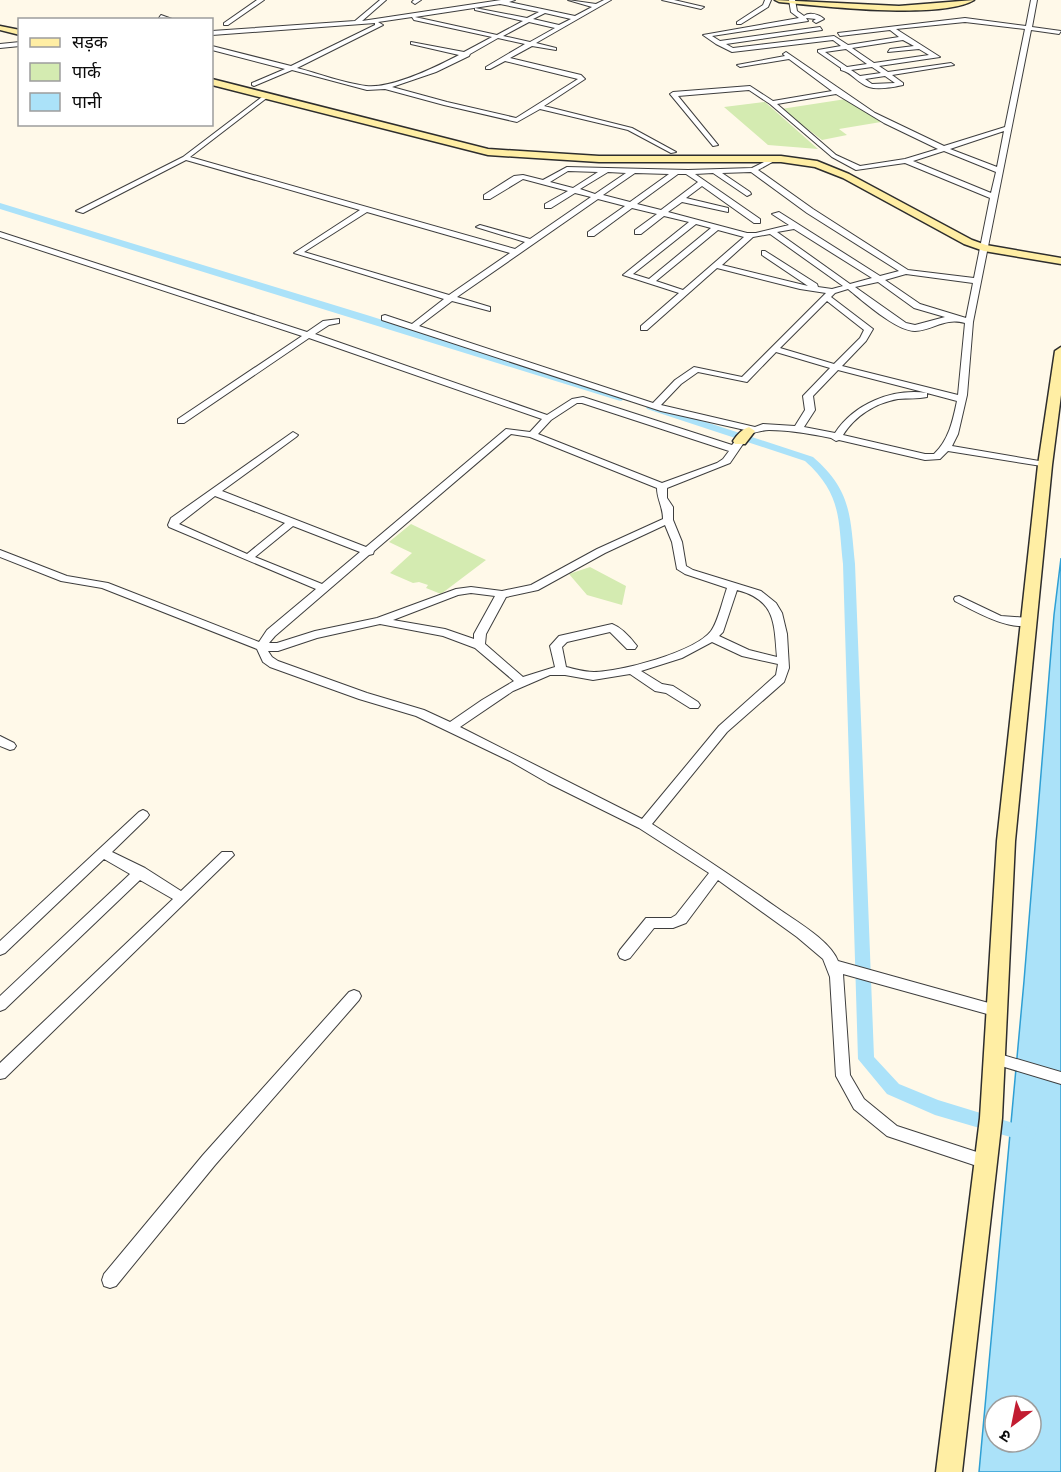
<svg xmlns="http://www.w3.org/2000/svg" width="1061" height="1472" font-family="Merriweather,'Noto Sans Devanagari',serif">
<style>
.green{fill:#d4ebb1}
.water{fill:#abe2f9;stroke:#2e9fd4;stroke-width:1.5;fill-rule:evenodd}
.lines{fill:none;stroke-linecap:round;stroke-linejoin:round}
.canal{fill:#abe2f9;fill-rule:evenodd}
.street-casing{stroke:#3e3e3e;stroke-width:2}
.secondary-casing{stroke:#2d2d2d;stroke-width:3}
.street{fill:#fff;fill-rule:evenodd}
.secondary{fill:#ffeea4;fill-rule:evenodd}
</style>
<rect width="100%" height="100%" fill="#fff9e9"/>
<path class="green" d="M846,99L881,122L839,129L847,135L822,140L781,109Z
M765,102L818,149L768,145L724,107Z
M411,524L486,560L441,594L426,588L428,585L419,582L413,583L390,573L412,553L389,542Z
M590,567L626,586L622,605L587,595L569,574Z"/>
<path class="water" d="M1061,558V1472H979L1024,981L1054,615ZM995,1406H1031V1442H995Z"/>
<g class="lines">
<path class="canal" d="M0,203L370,316L626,398L621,401L617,400L0,209Z
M651,404L813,457C852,491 850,516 855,564L874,1057L899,1084L938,1100L1033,1129L1036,1134L1033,1139L1027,1142L935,1115L887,1094L858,1059L843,564C838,519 842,494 805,461L647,409L646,407Z"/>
<g class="street-casing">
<path id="street" d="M257,0H264L228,25H224V23Z
M380,0H386L362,21L501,0H515L509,2L575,16L592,7L568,0L596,4L604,0H611L536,43L556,48V50L532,46L510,58L581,75L585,79L544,106L632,128L676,152L671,153L628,130L540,109L517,122L444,105L385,89L367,90L292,70L254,86L252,85V83L285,69L212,50V46L291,66L375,25V23L212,35V31L355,21ZM500,4L539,12L527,18L475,8V10L523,21L497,35L415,17ZM545,13L571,19L559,25L533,19ZM412,17L414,20L492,37L464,52L411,42V44L459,55C436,67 392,89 366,86C343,83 320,74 297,68L383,25L378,22ZM529,22L555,28L530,42L503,36ZM498,38L525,44L486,67V69H490L505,61L578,79L516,118L447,102L392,87L436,72L469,56L470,54Z
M414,0H421L415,4L412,2Z
M662,0H674L704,7L701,9Z
M765,0H771L768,7L741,24H737V22L763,5Z
M789,0H795L797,11L804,16C809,12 819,14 824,19L816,23L813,21L816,19L806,18L808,21L712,36L720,41L820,27L822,30L726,44L733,48L834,36L848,45L899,37L890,30L840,36L838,33L965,18L1026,26L1031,0H1037L1032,27L1061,31L1059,34L1031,30L973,322L967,395L958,434L952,446L1045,462L1048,463V467L948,451L940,459L925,460L839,440L836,441L831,438C811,434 790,430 769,430C761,430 754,434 746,433L745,430L661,411L382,320V316L385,315L412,324L444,299L294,253L360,210L186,160L83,213L76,211L183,157L266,94L268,95V97L190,157L515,249L525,242L476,227L480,225L530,239L591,197L575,193L551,208H545V204L568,191L523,179L490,199H484V195L514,176L523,175L543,180L567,167L688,170L752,168L774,157L776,158V160L758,170L813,209L908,270L974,278L990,198L905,163L856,170L832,157L770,104L749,90L678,96L718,145L713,146L670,94L673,92L750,86L773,101L832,91L789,59L740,67L737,65L785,56L783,54L786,52L875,113L944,146L1005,127L1025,29L965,22L896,29L940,57L879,66L888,72L951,63L954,65L892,75L903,83V85C894,87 878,90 869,87C857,83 853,73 841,70V68L818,52V50L841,46L833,40L732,52L716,44L703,35L799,18L791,12ZM903,40L914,46L890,49L888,52L919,49L929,55L874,63L852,48ZM846,49L867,64L847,67L825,52ZM872,67L881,73L860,76L851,70ZM885,76L895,83L872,84L865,79ZM836,94L884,123L938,149L905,159L860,166L836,155L777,104ZM1004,131L997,167L950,149ZM944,151L996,172L991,193L913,161ZM568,171L598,172L573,188L550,182ZM608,172L626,173L595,194L580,189ZM751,172L807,213L899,271L880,276L779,212L772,214L789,225L756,233H747L668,212L682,202L728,212V208L686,198L702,186L754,223H760V219L695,174L713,173L747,196L751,194L750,192L722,173ZM635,173L669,174L630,202L603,195ZM678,174H686L698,182L661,210L637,204ZM598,199L625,206L588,232V236H594L632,208L657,214L635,230V234H641L664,216L689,222L623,275L679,293L641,326V330H647L717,268L800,289L826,293L742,377L694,367L675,380L653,403L419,326L452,301L490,311V307L457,297ZM367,212L510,253L449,295L304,252ZM696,224L711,228L649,279L633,274ZM794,229L872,278L850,284L777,232ZM718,230L744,237L683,290L656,281ZM770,234L843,286L832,289L818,287L817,284L765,251H762V255L808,286L722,265L753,237ZM906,274L973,283L966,318L920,304L885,280ZM878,282L914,308L945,317L915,325L906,323L855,287ZM848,289C863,301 896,331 915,331C934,330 944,317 965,323L958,395L842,366L866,341L873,329L831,297L835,293ZM827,301L864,330L860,338L834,364L780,348ZM776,352L830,368L803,396L805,410L795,426L763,424L755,427L661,405L681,384L698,372L747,382ZM838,370L927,393C892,388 854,404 835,433L804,427L815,410L813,396ZM927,393L957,401C953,420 949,440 934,454H925L843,435C855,416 875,403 898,399C908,398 918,399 927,397Z
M161,15L172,19L173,20L159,18Z
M20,42V46L0,48V44Z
M0,232L307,332L323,321L339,319V323L329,325L315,334L547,415L572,399L583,397L732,445L737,439H743L745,441L730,463L667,488V498L673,507V520L682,542L686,566L693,570L761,591L776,603L782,613L787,634L789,668L784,682L727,732L652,824C694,851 735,878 776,907C794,920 830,940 838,961L1003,1007L1005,1011L1003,1015L998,1017L843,974L850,1075L864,1099L897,1126L992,1157L994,1162L992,1167L986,1169L887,1136L854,1109L836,1076L830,977L823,959L797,937L718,880L686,923L673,928H654L630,958L625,960L620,958L618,954L620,950L646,918H671L676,915L709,873L639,828L548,783L510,761L416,716L359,699L270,667L263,662L257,649L102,588L61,581L0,557V550L67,576L108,583L259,642L267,630L316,589L169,527L168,525L171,518L293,432L298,435L296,437L222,491L366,547L506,429L530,432L542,419L309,338L184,423H178V419L302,336L0,237ZM577,403H582L729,451L723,459L717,463L662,483L538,434L551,420ZM511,434L530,437L657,488C657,499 663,507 663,519L597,549L531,585L502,591L471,587L456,589L377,618L315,631L277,643H269L275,636L369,555L373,554L374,551ZM215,496L285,523L247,554L179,524ZM665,525L672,542L677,569L685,574L727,588C723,599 718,622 711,631C695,652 620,672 594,672C584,672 575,669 566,667L562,647L567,642L610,632L627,649H635L637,646C630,637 622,628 612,624L559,636L550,646L555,667L523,677L485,644L486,634L506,597L538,590L605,553ZM293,526L360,552L322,584L255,557ZM737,590C776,600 774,623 777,657L749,650L719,636L723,632ZM471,593L495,596L474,634V639L445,629L393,620L458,595ZM380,624L443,636L475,648L514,681L482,700L450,722L424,710L367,693L278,661L272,657L268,651H278L317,638ZM712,642L742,656L778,664L776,675L719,726L642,819L460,727L513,691L550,675H565L593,680L630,674L655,691L666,693L690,708H698L700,705L698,702L673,686L662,684L641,671L682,658Z
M959,596L1001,616L1028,618L1034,622C1017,636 972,610 955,601L954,599L955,597Z
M0,736L14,743L16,746L14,749L10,750L0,746Z
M143,810L147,812L149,815L147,818L112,852L145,868L181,891L222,852H232L234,855L5,1078L0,1079V1063L173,899L140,880L5,1009L0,1011V996L130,874L104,859L5,953L0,955V941L139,812Z
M354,990L359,992L361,996L359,1000L215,1165L116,1286L110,1288L104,1286L102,1280L104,1274L203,1155L349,992Z
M996,1053L1061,1072V1084L991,1063L989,1059L991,1055Z"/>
</g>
<g class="secondary-casing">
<path id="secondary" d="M775,0L899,6L974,0C941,20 821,6 779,2Z
M0,26L20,30V35L0,30Z
M212,79L488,149L599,156H781L817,161L849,174L972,240L986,245L1061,258V264L984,251L964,244L843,178L815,167L781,162H599L488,155L212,85Z
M1061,347V395L1052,465L1015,841L1002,1118L962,1472H936L980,1118L997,841L1038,465L1055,351Z
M749,427L755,431L745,444H735L733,441C737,435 742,429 749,427Z"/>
</g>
<use href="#street" class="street"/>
<use href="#secondary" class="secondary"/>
</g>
<rect x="18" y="18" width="195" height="108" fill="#ffffff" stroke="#9d9d9d" stroke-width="1.5"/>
<rect x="30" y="38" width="30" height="9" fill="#ffeea4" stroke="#9d9d9d" stroke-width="1.5"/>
<text x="72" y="48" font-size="18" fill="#0b0b0b">सड़क</text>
<rect x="30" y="63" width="30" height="18" fill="#d4ebb1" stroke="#9d9d9d" stroke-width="1.5"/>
<text x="72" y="78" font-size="18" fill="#0b0b0b">पार्क</text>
<rect x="30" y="93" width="30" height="18" fill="#abe2f9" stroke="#9d9d9d" stroke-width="1.5"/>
<text x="72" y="108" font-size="18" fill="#0b0b0b">पानी</text>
<g transform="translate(1013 1424) rotate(212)"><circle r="28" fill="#ffffff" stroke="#9d9d9d" stroke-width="1.5"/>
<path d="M0-4.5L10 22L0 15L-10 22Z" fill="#c21c31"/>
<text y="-9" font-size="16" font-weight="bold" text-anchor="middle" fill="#0b0b0b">उ</text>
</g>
</svg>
